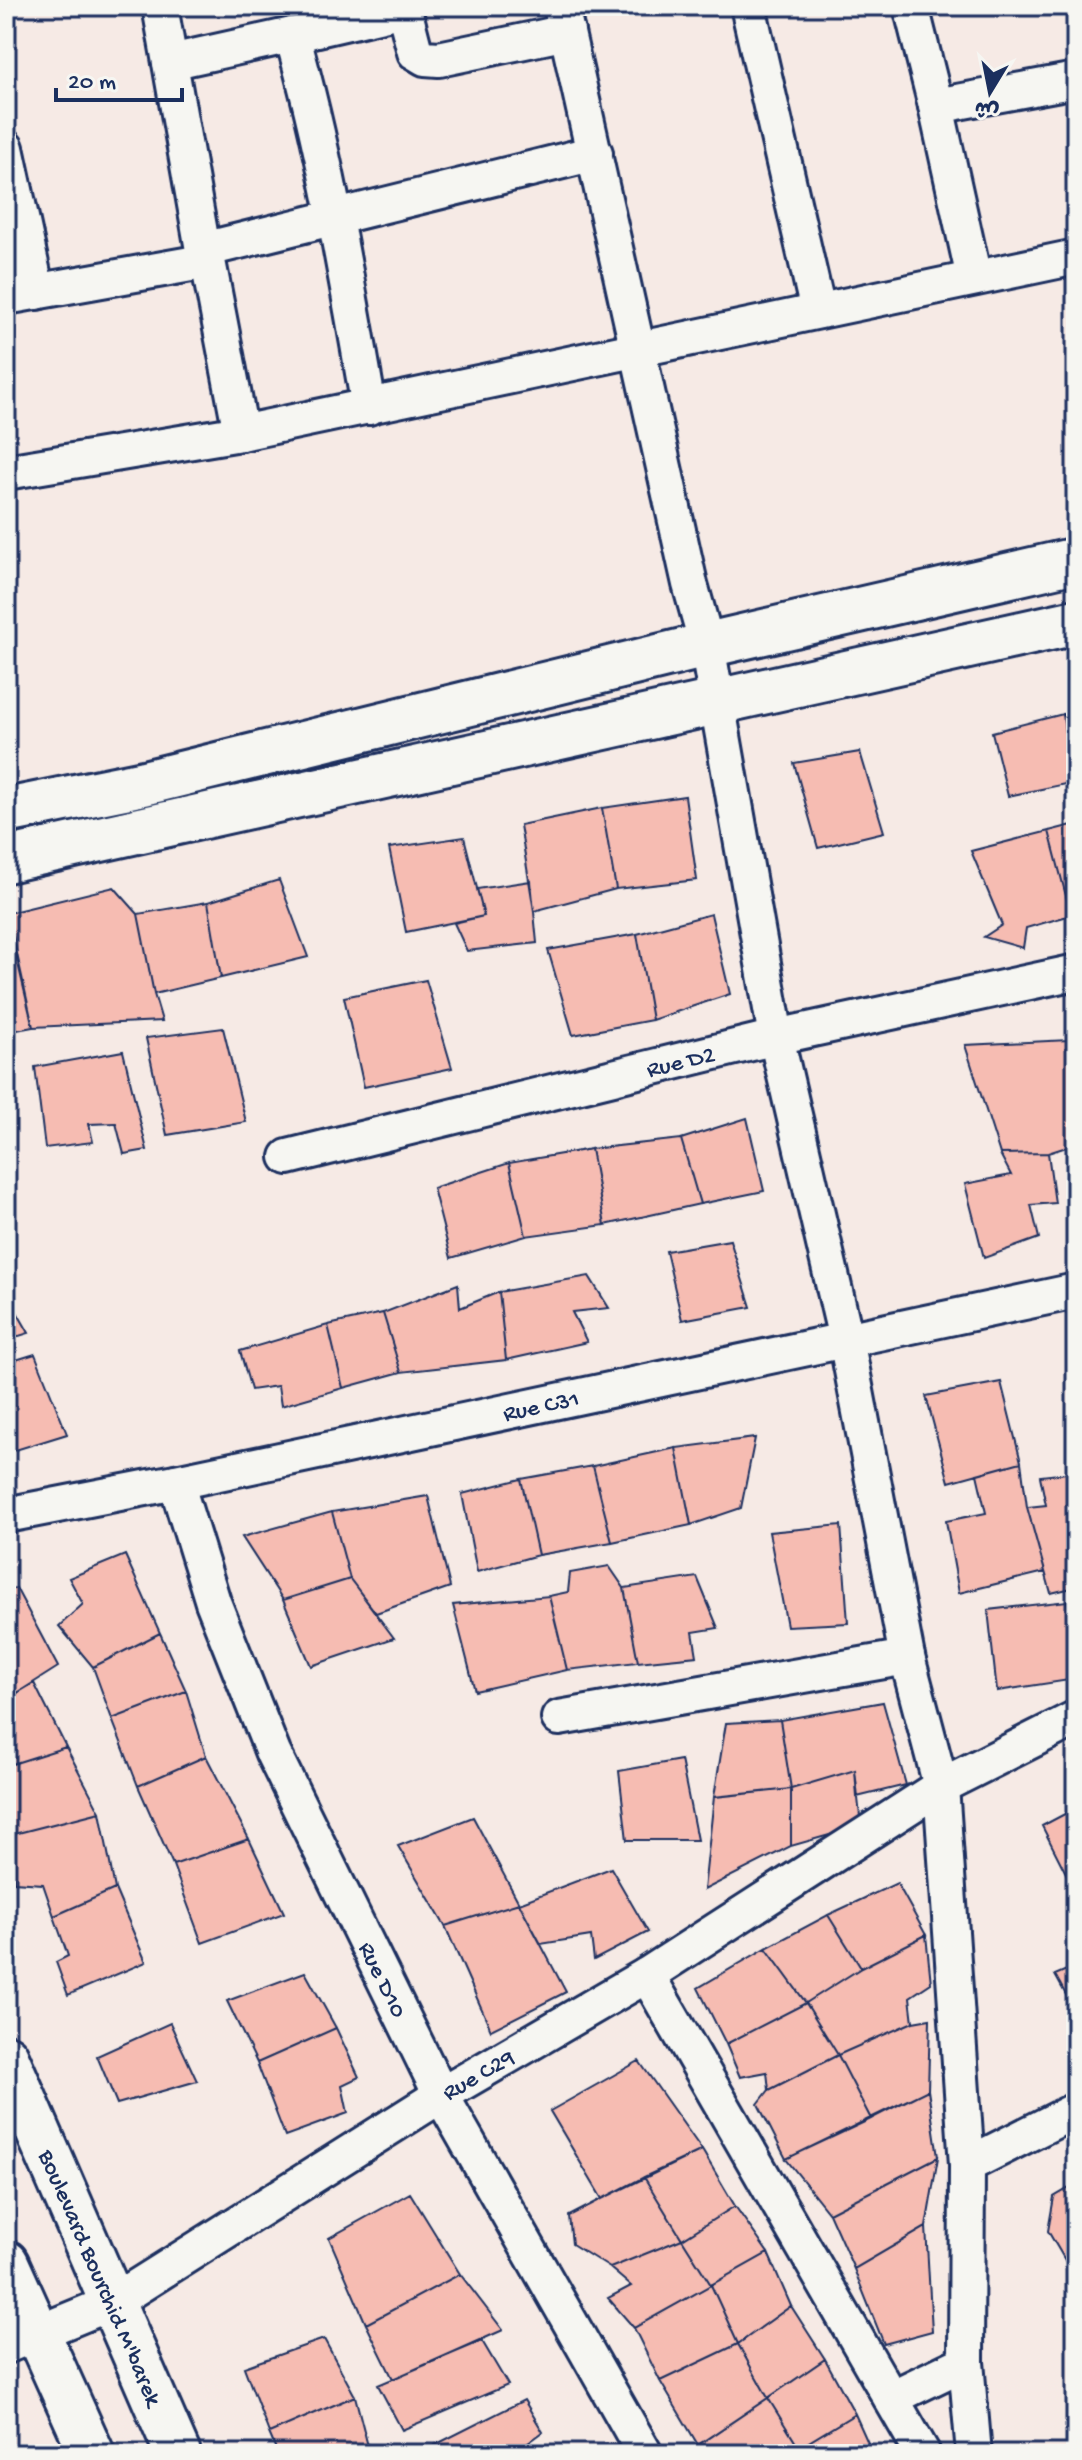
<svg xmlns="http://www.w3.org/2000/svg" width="1082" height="2460" font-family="'Gochi Hand','Playpen Sans Arabic',sans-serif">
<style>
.building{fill:#f6bcb2;stroke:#1b2f5e;stroke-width:2}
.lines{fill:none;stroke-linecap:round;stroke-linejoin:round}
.street-casing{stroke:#1b2f5e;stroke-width:40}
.secondary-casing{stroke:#1b2f5e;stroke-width:50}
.street{stroke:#f6f6f2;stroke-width:34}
.secondary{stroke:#f6f6f2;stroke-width:44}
.labels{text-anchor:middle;stroke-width:8;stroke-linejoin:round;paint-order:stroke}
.street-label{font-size:24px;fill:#1b2f5e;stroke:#f6f6f2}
</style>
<rect width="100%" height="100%" fill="#f6eae5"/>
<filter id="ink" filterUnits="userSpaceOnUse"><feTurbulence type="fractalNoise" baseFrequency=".0125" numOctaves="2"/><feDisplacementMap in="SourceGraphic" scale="16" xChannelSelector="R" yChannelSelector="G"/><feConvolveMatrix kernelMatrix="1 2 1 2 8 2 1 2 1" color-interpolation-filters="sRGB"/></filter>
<g filter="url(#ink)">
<path class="building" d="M1076,713V783L1063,714Z
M1063,714L1070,783L1008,796L992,732Z
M860,752L884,832L818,848L794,763Z
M685,796L697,880L616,889L602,808Z
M602,808L616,889L534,911L520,825Z
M1076,824V915H1071L1049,831Z
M1049,831L1071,915L1026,928L1023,948L984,937L1002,925L971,851Z
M464,837L484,916L406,932L389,848Z
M279,880L308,957L221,978L208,902Z
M531,881L537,943L467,951L454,923L484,916L477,889Z
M114,887L138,914L154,994L162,1021L33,1027L8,913Z
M208,902L221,978L154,994L138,914Z
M711,914L730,994L652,1020L637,934Z
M11,934L33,1027L6,1032V935Z
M637,934L652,1020L573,1035L548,950Z
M426,980L452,1068L364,1087L344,997Z
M223,1028L246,1122L167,1135L146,1038Z
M1076,1038V1081L1069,1040Z
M1069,1040L1076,1081V1144L1048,1153L1000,1154L965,1045Z
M123,1051L147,1150L124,1154L116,1123L89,1124L93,1142L45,1148L35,1067Z
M747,1118L764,1191L700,1204L681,1139Z
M681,1139L700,1204L605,1225L591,1149Z
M591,1149L605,1225L526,1236L509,1163Z
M1048,1153L1055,1203L1031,1205L1039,1238L984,1258L965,1184L1011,1175L1000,1154Z
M509,1163L526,1236L451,1258L433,1188Z
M730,1240L751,1307L682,1320L666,1251Z
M589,1276L609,1308L572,1312L587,1342L506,1360L499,1292Z
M458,1284L460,1308L499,1292L506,1360L401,1372L383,1313Z
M6,1293L29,1333L6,1340Z
M383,1313L401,1372L343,1388L328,1325Z
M328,1325L343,1388L281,1406L278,1386L251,1390L240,1351Z
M35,1354L67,1434L6,1453V1363Z
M1001,1382L1021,1462L949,1482L926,1396Z
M755,1438L741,1508L691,1525L676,1448Z
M676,1448L691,1525L612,1542L593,1466Z
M1021,1462L1027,1507L1045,1572L959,1593L946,1521L986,1513L977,1474Z
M593,1466L612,1542L538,1555L521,1479Z
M1076,1472V1587L1051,1593L1027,1507L1046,1505L1040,1476Z
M521,1479L538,1555L477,1572L462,1494Z
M428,1496L450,1587L376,1613L350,1579L332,1512Z
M332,1512L350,1579L283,1600L242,1537Z
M841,1525L848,1623L787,1626L769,1532Z
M125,1555L160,1633L93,1667L59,1626L83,1604L69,1578Z
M609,1566L624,1588L638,1662L567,1670L549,1596L568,1592L570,1573Z
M697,1577L718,1628L693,1632L697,1656L638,1662L624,1588Z
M350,1579L394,1638L311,1666L283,1600Z
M16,1588L58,1667L6,1700V1591Z
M549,1596L567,1670L475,1691L453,1605Z
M1067,1601L1076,1660V1679L997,1691L988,1610Z
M160,1633L186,1691L112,1719L93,1667Z
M34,1683L66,1747L6,1766V1700Z
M186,1691L206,1756L138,1786L112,1719Z
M883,1702L906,1785L857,1797L855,1770L791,1789L780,1720Z
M780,1720L791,1789L714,1797L726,1723Z
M66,1747L100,1812L14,1834L6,1814V1766Z
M206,1756L249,1839L173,1865L138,1786Z
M681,1760L697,1840H627L619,1771Z
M855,1770L861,1826L791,1846V1789Z
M791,1789V1846L704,1890L714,1797Z
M1076,1808V1893L1042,1826Z
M100,1812L115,1889L54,1916L43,1884L14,1882V1834Z
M473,1817L519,1903L445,1926L398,1846Z
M249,1839L284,1913L202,1943L173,1865Z
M611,1868L648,1932L594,1960L591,1936L541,1944L519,1903Z
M897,1883L926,1935L861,1968L828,1915Z
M115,1889L146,1962L68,1995L56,1962L68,1956L54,1916Z
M519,1903L566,1992L491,2030L445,1926Z
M828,1915L861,1968L806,2003L766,1948Z
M926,1935L931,1983L910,1997L913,2022L838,2055L806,2003L861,1968Z
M766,1948L806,2003L726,2044L698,1988Z
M1076,1966V2013L1055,1975Z
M305,1972L336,2028L257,2063L227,2001Z
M806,2003L838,2055L769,2090L767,2072L740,2077L726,2044Z
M930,2019L928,2090L871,2119L838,2055L913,2022Z
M170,2023L197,2081L117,2104L97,2056Z
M336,2028L359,2077L342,2085L348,2113L285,2136L257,2063Z
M838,2055L871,2119L786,2159L758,2104L769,2090Z
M639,2061L702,2150L602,2199L550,2111Z
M928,2090L938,2157L829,2213L786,2159Z
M702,2150L735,2206L682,2239L644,2177Z
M938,2157L926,2227L854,2269L829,2213Z
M644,2177L682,2239L610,2268L572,2244L569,2216Z
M1076,2184V2279L1048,2231L1054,2197Z
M410,2193L460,2274L366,2324L329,2238Z
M735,2206L768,2253L711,2285L682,2239Z
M926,2227L932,2331L884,2344L854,2269Z
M682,2239L711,2285L634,2328L608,2298L631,2286L610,2268Z
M768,2253L791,2306L738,2344L711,2285Z
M460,2274L503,2330L393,2379L366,2324Z
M711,2285L738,2344L660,2381L634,2328Z
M791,2306L825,2359L768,2398L738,2344Z
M324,2339L355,2396L269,2433L244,2367Z
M482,2341L508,2385L402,2430L378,2385Z
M738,2344L768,2398L698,2445L660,2381Z
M825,2359L855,2414L799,2448L768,2398Z
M355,2396L370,2454H278L269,2433Z
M768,2398L799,2448L789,2454H701L698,2445Z
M524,2400L543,2432L524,2446L527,2454H417Z
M855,2414L873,2454H801L799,2448Z"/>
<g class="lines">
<g class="street-casing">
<g id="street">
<path d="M160,6L203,250L208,261L241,433"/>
<path d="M561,6L690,584L707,645L776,1037L846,1339L907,1657L941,1786L967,2165L966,2362L974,2454"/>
<path d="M748,6L818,311"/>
<path d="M911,6L936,106L974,278"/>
<path d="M404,9L415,52L425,58L439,59L567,32"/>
<path d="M170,62L292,35"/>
<path d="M936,106L1076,80"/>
<path d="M6,148L37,292"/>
<path d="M203,250L595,153"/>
<path d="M6,297L208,261"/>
<path d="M369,407C347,282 327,158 292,35L404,9V6"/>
<path d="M6,472L241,433L1076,257"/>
<path id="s1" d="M288,1157L776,1037L1076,972"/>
<path id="s2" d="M176,1482L213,1602L273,1753L441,2095L645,2454"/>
<path id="s3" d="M6,1515L176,1482L1076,1291"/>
<path d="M559,1718L907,1657"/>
<path d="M647,1975L923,2454"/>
<path d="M967,2165L1076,2110"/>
<path id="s4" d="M6,2346L113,2302L441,2095L647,1975L941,1786L1076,1718"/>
<path d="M891,2398L966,2362"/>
</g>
</g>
<g class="secondary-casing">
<g id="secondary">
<path d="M6,811L144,783L707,645L1076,560"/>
<path d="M6,860L1076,622"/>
<path id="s5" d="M6,2057L178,2454"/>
<path d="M6,2263L92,2454"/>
</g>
</g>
<use href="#street" class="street"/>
<use href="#secondary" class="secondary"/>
</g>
</g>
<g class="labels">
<g class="street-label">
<text dy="8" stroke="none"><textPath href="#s1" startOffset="404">Rue D2</textPath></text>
<text dy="8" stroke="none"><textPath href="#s3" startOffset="546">Rue C31</textPath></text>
<text dy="8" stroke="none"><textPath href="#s2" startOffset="540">Rue D10</textPath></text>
<text dy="8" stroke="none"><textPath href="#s4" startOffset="546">Rue C29</textPath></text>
<text dy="8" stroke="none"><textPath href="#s5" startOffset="240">Boulevard Bourchid M'barek</textPath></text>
</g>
</g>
<rect width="1082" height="2460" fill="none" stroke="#f6f6f2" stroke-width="32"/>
<rect x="16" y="16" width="1050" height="2428" fill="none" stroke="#1b2f5e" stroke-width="3" filter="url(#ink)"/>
<g transform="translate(990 92) rotate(190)" stroke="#f6f6f2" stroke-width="6" paint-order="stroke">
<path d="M0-6L14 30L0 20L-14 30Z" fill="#1b2f5e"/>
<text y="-12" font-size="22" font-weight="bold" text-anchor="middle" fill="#1b2f5e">ش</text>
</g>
<path d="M56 88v12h126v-12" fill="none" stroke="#1b2f5e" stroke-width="4"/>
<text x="68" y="88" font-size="24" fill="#1b2f5e" stroke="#f6f6f2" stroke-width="6" paint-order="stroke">20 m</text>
</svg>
